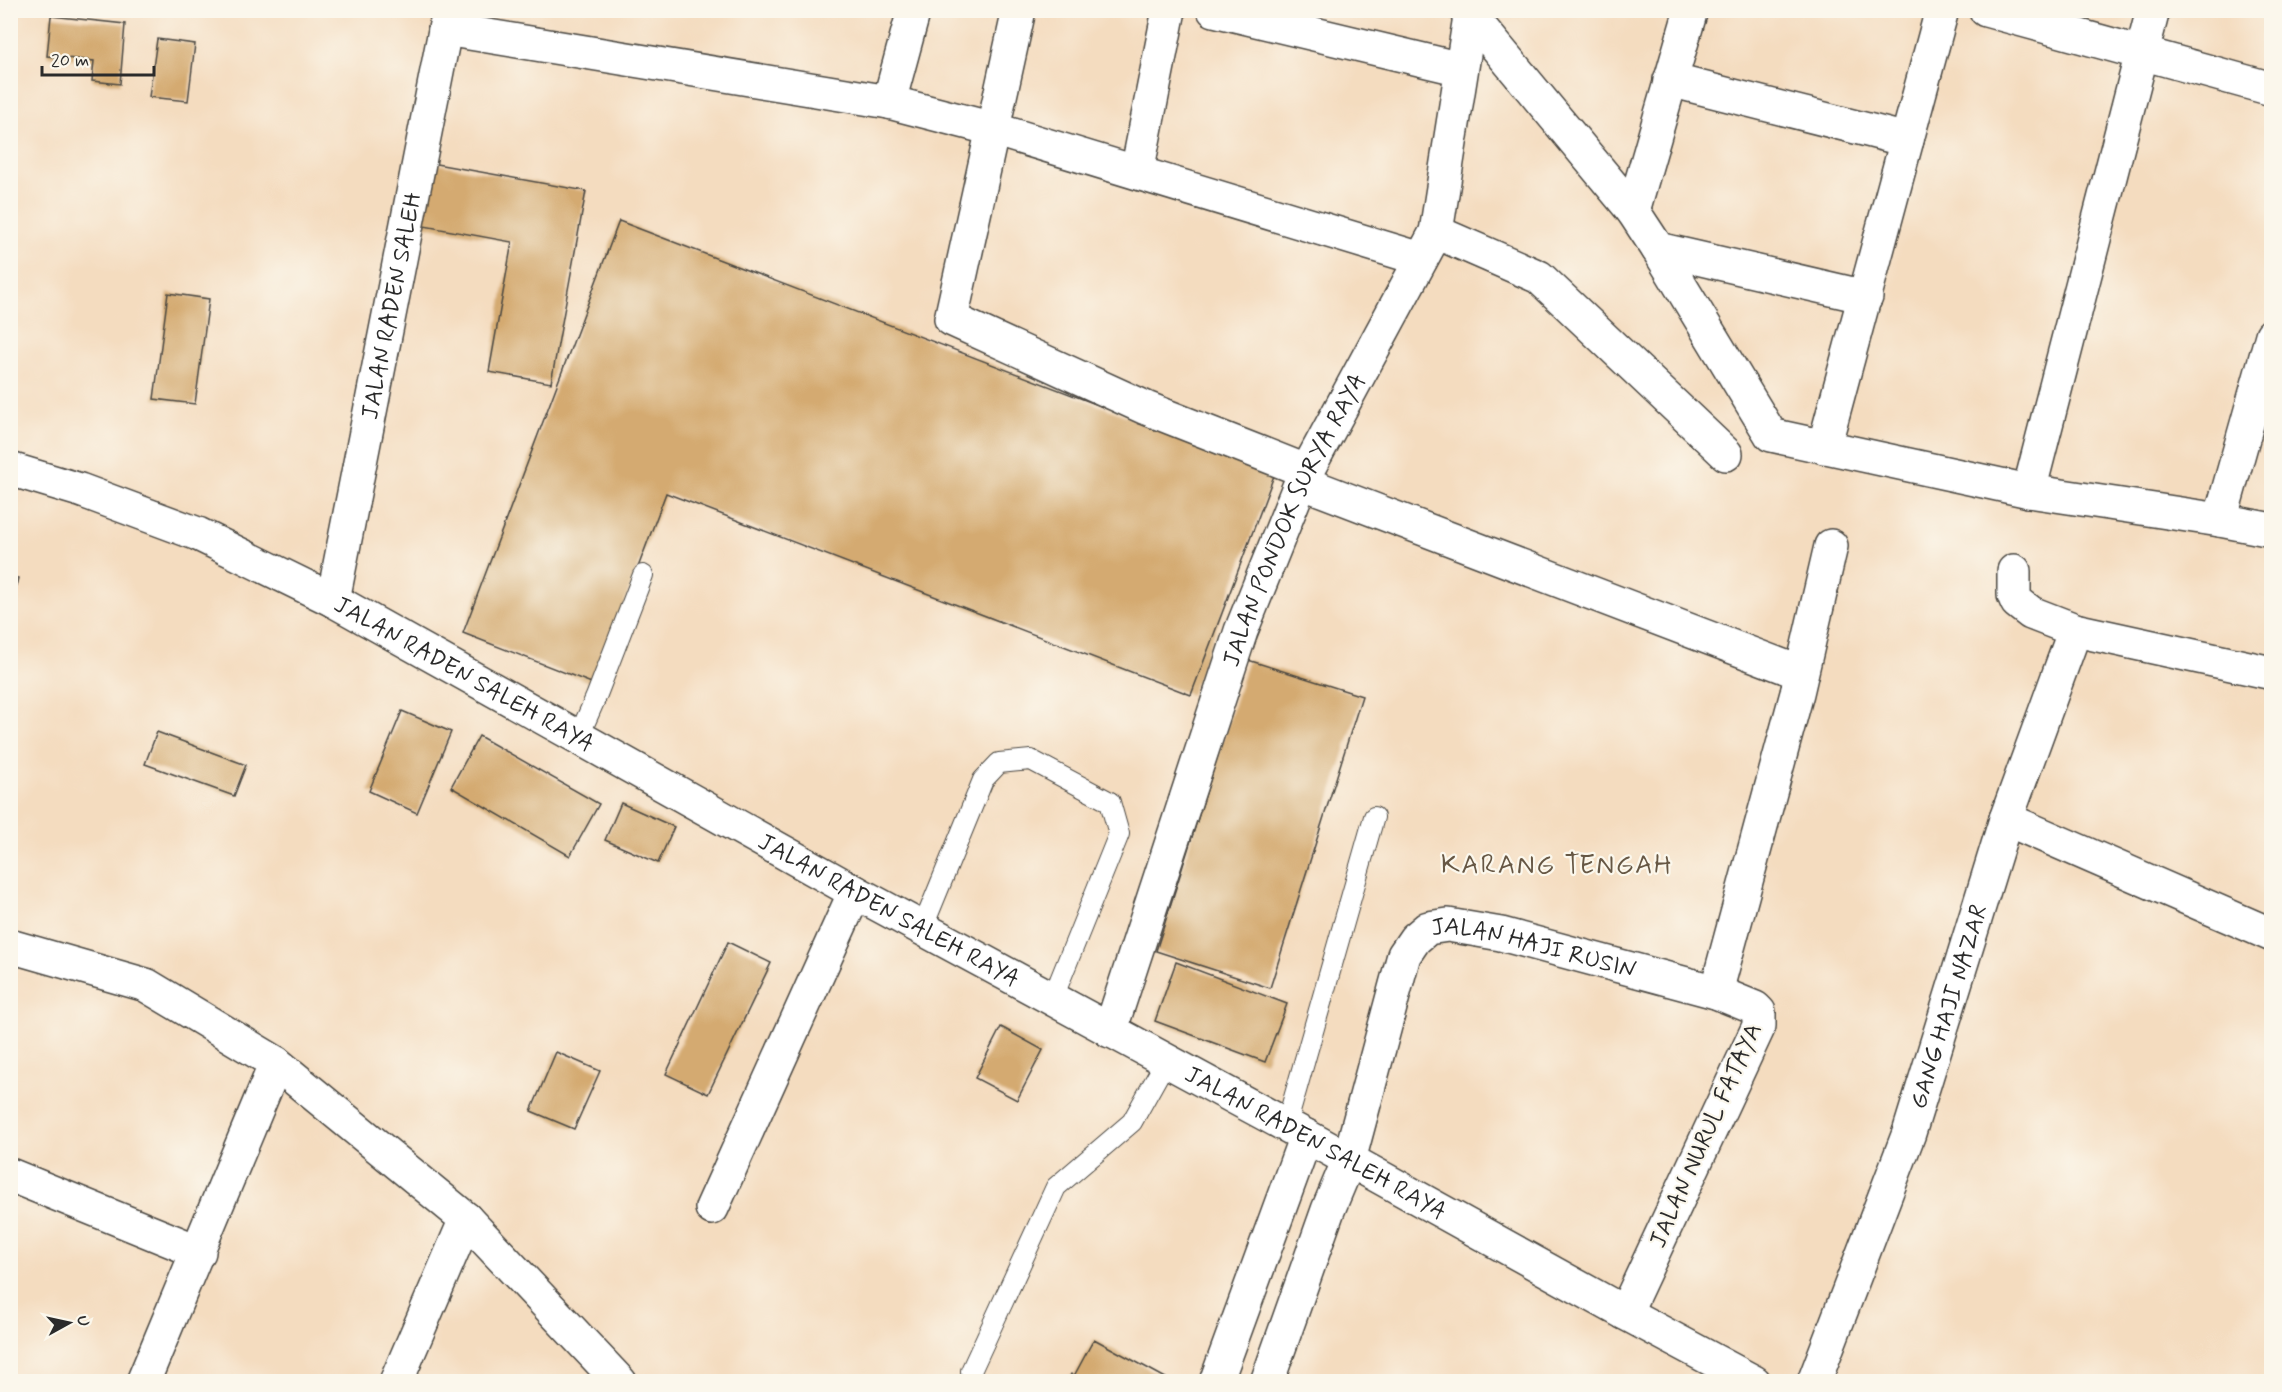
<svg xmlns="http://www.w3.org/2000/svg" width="2282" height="1392" font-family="Mynerve,sans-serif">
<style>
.building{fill:#d4aa71}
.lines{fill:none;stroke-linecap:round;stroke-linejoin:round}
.lane-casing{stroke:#494641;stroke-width:22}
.street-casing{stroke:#494641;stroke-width:36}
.secondary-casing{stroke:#494641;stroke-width:36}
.lane{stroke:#fff;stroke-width:20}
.street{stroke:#fff;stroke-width:33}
.secondary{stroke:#fff;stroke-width:33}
.labels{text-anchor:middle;stroke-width:4.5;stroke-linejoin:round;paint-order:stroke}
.street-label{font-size:24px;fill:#2b2b2b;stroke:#fbf7ec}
.quarter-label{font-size:27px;letter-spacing:1.5px;fill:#665744;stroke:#fbf7ec}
</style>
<rect width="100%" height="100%" fill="#fbf7ec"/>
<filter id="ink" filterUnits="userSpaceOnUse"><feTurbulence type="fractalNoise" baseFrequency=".0167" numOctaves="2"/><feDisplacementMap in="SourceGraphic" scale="12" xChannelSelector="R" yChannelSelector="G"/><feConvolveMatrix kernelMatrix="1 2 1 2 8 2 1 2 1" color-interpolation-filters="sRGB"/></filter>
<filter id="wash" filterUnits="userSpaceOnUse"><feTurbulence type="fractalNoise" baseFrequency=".008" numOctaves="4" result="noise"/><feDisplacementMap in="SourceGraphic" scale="24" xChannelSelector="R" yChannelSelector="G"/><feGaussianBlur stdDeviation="1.35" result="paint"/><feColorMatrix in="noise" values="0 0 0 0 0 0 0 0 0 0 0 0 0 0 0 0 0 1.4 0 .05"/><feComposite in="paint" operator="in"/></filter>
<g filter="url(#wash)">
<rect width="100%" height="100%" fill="#f4dcbf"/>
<g id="blocks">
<path class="building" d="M51,16L125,24L120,84L92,81L94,61L47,56Z
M157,39L195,44L188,101L149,97Z
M425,162L586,191L551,383L489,372L512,242L413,224Z
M619,221L1275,473L1191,695L666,493L594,684L463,633Z
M168,293L209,299L195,404L154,399Z
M10,576L18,578L11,607H10Z
M1248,660L1362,696L1270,988L1156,951Z
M402,711L451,732L417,813L369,791Z
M157,732L246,765L234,796L145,764Z
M479,736L599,804L570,856L451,787Z
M621,803L674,827L658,863L605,840Z
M728,942L771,963L708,1094L666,1074Z
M1176,962L1287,1004L1265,1062L1155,1021Z
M1001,1027L1043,1050L1017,1100L975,1078Z
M556,1052L600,1071L574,1129L531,1111Z
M1094,1339L1173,1382H1067L1071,1374L1074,1376Z"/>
</g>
</g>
<g filter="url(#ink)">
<use href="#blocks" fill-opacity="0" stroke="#494641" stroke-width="1.5"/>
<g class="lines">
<g class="lane-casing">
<path id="lane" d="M578,738L596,697L643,575
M922,929L983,780L999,763L1031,760L1110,802L1119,834L1052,1000
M1286,1126L1374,817
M971,1371L1056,1187L1132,1122L1166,1061"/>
</g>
<g class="street-casing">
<g id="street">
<path d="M1019,10L951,319L1146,408L1306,471"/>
<path d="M1214,10L1461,69"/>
<path d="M1466,10L1633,211L1658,249L1866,297"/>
<path d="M1986,10L2272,89"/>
<path d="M445,29L889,102L993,129L1421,259"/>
<path d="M1670,80L1907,140"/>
<path d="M889,102L914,10"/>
<path d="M1137,172L1169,10"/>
<path d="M1633,211L1691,10"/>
<path d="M1436,232L1539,277L1726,454"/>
<path d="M1658,249L1771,435L2029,491L2220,520L2272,530"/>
<path d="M1824,447L1942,10"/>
<path d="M1301,482L1801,673"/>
<path d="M2029,491L2153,10"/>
<path d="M2220,520L2272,335"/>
<path d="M2014,571V595L2017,602L2031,613L2075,630L2272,673"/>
<path id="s1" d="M333,600L449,10"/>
<path d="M2006,819L2272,935"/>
<path d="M10,946L146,985L276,1063L466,1219L620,1382"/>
<path d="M1716,992L1797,693L1831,546"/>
<path id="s2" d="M1110,1031L1241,631L1301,482L1436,232L1471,10"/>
<path id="s3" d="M1349,1160L1404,955L1415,939L1428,928L1448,925L1501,934L1716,992L1755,1008L1759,1012V1026L1625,1313"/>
<path d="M10,1175L199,1252"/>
<path d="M712,1208L855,892"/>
<path d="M143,1382L276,1063"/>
<path d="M396,1382L466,1219"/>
<path id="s4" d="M1814,1382L1909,1133L2006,819L2075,630"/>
</g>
</g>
<g class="secondary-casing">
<g id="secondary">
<path id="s5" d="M10,469L80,490L198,534L333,600L855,892L1306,1136L1625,1313L1754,1382"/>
<path d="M1216,1382L1306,1136"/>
<path d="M1267,1382L1328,1210L1349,1160"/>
</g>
</g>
<use href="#lane" class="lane"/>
<use href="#street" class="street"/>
<use href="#secondary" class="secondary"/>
</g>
</g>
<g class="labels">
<g class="street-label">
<text dy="8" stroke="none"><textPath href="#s1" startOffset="300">JALAN RADEN SALEH</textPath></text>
<text dy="8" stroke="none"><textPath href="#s2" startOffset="544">JALAN PONDOK SURYA RAYA</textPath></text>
<text dy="8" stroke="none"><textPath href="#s5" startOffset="500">JALAN RADEN SALEH RAYA</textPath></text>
<text dy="8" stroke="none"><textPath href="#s5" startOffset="986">JALAN RADEN SALEH RAYA</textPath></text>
<text dy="8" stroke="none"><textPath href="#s3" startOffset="357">JALAN HAJI RUSIN</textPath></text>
<text dy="8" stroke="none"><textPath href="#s4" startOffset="399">GANG HAJI NAZAR</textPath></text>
<text transform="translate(1705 1135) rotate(-66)" y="8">JALAN NURUL FATAYA</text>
<text dy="8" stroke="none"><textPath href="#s5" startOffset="1472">JALAN RADEN SALEH RAYA</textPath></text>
</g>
<g class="quarter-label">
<text x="1557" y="873">KARANG TENGAH</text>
</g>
</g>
<rect width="2282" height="1392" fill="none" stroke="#fbf7ec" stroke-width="36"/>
<g transform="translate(69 1323) rotate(82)" stroke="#fbf7ec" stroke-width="4.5" paint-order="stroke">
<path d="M0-4.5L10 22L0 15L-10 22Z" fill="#2b2b2b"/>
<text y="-9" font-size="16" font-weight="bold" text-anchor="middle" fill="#2b2b2b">U</text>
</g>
<path d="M42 66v9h112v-9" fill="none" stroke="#2b2b2b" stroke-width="3"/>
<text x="51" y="66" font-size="18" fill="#2b2b2b" stroke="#fbf7ec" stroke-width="4.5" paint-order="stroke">20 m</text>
</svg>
